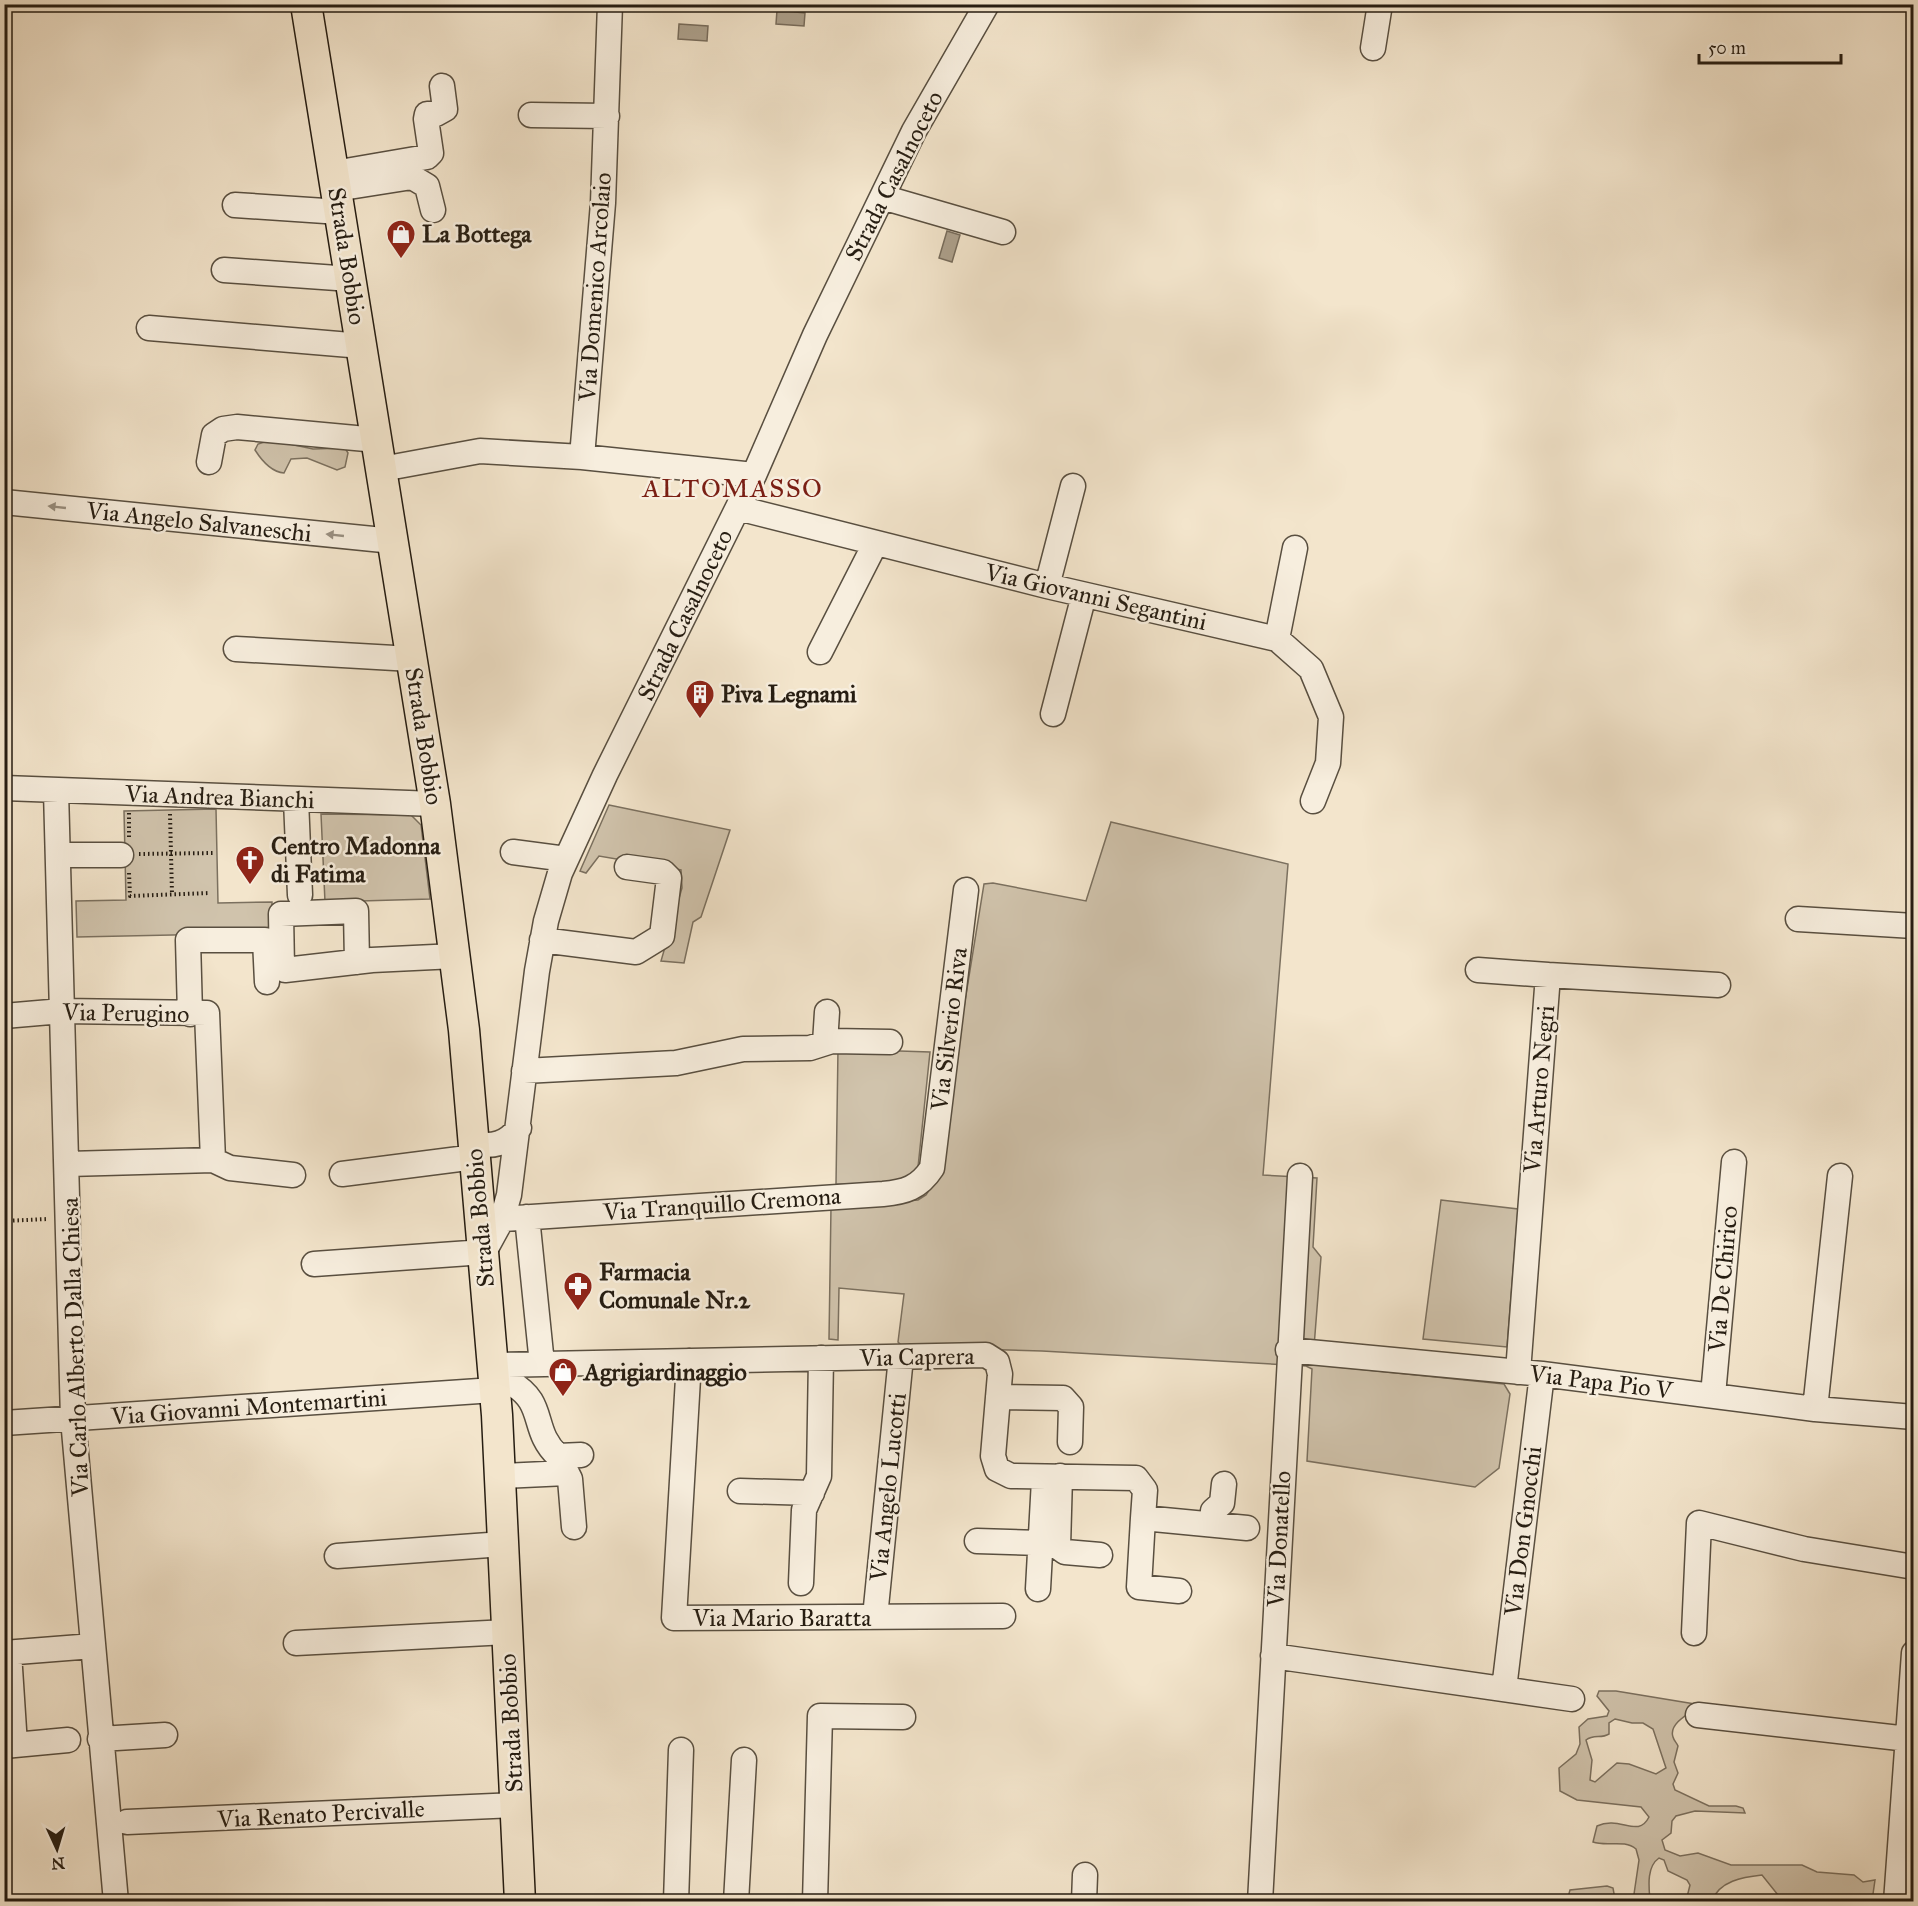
<svg xmlns="http://www.w3.org/2000/svg" width="1918" height="1906" font-family="'IM FELL Great Primer',serif">
<style>
.green{fill:#d0c3ac;stroke:#7b705f;stroke-width:1.5;fill-rule:evenodd}
.water{fill:#ada18d;stroke:#776c5c;stroke-width:1.5}
.lines{fill:none;stroke-linecap:round;stroke-linejoin:round}
.minor-casing{stroke:#594f40;stroke-width:27}
.major-casing{stroke:#261d12;stroke-width:33}
.path{stroke:#261d12;stroke-width:4;stroke-dasharray:1.5 3;stroke-linecap:butt}
.minor{stroke:#f7eede;stroke-width:24}
.major{stroke:#f3e5cc;stroke-width:30}
.oneway{fill:#999082}
.labels{text-anchor:middle;stroke-width:5;stroke-linejoin:round;paint-order:stroke}
.street-label{font-size:24px;fill:#261d12;stroke:#f7eede}
.poi-label{font-size:24px;font-weight:bold;fill:#261d12;stroke:#f7eede;text-anchor:start}
.neighbourhood-label{font-size:26px;letter-spacing:1.5px;fill:#7a1f14;stroke:#f7eede}
</style>
<rect width="100%" height="100%" fill="#f3e5cc"/>
<filter id="stains"><feTurbulence type="fractalNoise" baseFrequency=".00333" numOctaves="4"/><feColorMatrix values="0 0 0 0 .2 0 0 0 0 .09 0 0 0 0 .02 0 0 0 .5 -.17"/></filter>
<radialGradient id="worn" r=".72"><stop offset=".6" stop-color="#630" stop-opacity="0"/><stop offset="1" stop-color="#630" stop-opacity=".3"/></radialGradient>
<path class="green" d="M271,440L313,449L345,448L348,453L345,467L337,470L307,458L291,459L284,473C271,472 262,461 255,450L258,444Z
M609,805L730,830L701,917L693,922L684,963L661,961L682,888L681,870L599,856L586,873L580,871Z
M216,809L218,903L272,902V933L77,937L76,901L126,900L124,811Z
M321,814L411,815L421,825L430,899L325,902Z
M1111,822L1288,864L1263,1175L1317,1178L1313,1247L1321,1257L1313,1360L1328,1366L1504,1384L1510,1394L1499,1468L1475,1487L1307,1461L1312,1369L1306,1366L1042,1351L903,1347L898,1342L904,1294L839,1288L838,1340L829,1339L831,1207L918,1200L926,1195L936,1180L984,884L993,883L1086,901Z
M838,1049L930,1052L918,1167C900,1192 864,1184 836,1184Z
M1441,1200L1518,1209L1507,1347L1423,1339Z
M1599,1691H1616L1701,1705C1692,1712 1668,1723 1673,1737C1674,1741 1677,1743 1678,1746L1674,1762L1678,1773L1673,1784L1675,1790L1709,1806H1736L1743,1808L1745,1813L1695,1811L1676,1816L1672,1821L1671,1833L1662,1840L1665,1850L1680,1856L1698,1853L1731,1865H1802L1817,1872L1854,1875L1863,1882L1875,1880L1872,1901H1795L1790,1895H1778L1762,1875C1743,1877 1719,1881 1712,1901H1686L1690,1885L1687,1880L1668,1871L1664,1860L1659,1858C1646,1867 1649,1888 1650,1901H1633L1639,1860L1636,1849C1624,1839 1607,1847 1593,1842L1597,1826C1620,1815 1638,1839 1649,1817L1641,1807L1577,1800L1560,1791L1559,1768L1576,1754L1580,1744L1579,1727L1588,1719L1607,1716L1609,1711L1597,1696ZM1615,1719L1632,1723H1643L1653,1729L1666,1768L1656,1774L1629,1764L1617,1763L1595,1782L1590,1780L1592,1760L1586,1740C1594,1734 1601,1739 1609,1734V1723Z
M1607,1886L1613,1888L1615,1899L1612,1901H1567L1570,1890Z"/>
<path class="water" d="M777,10L805,13L804,26L776,24Z
M679,24L708,26L707,41L678,39Z
M947,231L960,235L952,262L939,258Z"/>
<g class="lines">
<g class="minor-casing">
<path id="minor" d="M1373,48L1380,4
M531,115L607,116
M334,173L427,157L431,153L426,119L427,114H436L445,109L442,86
M336,189L412,177L427,186L433,210
M882,197L1003,232
M235,205L340,212
M224,270L351,279
M149,328L362,346
M582,457L603,203L610,4
M209,462L214,435L223,429L237,427L377,440
M382,469L480,451L582,457L754,475
M4,502L393,541
M738,508L1047,586L1277,639L1311,669L1331,717L1328,763L1313,801
M1047,586L1073,486
M1277,639L1295,548
M236,649L412,659
M820,652L875,544
M1053,714L1084,595
M4,788L435,804
M56,791L73,1419L116,1902
M296,800L300,895
M513,852L566,859
M58,855H121
M1798,919L1914,926
M542,940L636,952L662,936L669,878L663,872L627,867
M357,962L356,911L281,914L282,968L285,970L372,960L455,956
M1478,970L1548,975
M190,1014L188,940H265L267,982
M4,1016L62,1011L207,1013L213,1160L68,1164
M825,1043L827,1012
M524,1071L676,1063L743,1049L810,1048L832,1041L890,1042
M474,1144C494,1147 506,1144 519,1128
M213,1160L230,1168L293,1175
M342,1174L475,1157
M527,1217L542,1364
M502,1219L883,1194C905,1192 919,1188 932,1168L966,890
M314,1264L484,1252L502,1219L509,1195L537,971L546,921L560,873L605,775L754,475L815,335L914,131L987,4
M1288,1350L1542,1374L1815,1409L1914,1417
M689,1361L674,1618L1003,1616
M492,1365L986,1355L997,1362L1000,1374L993,1456L997,1469L1011,1476L1136,1478L1145,1490L1143,1518
M1518,1372L1548,975L1718,985
M511,1383C547,1403 530,1430 558,1456L581,1455
M1713,1395L1734,1162
M998,1397L1063,1398L1071,1407L1070,1442
M1815,1409L1840,1176
M4,1423L494,1390
M500,1476L567,1473L570,1479L574,1527
M1060,1476L1058,1547L1065,1552L1100,1555
M740,1491L812,1493
M1212,1524L1213,1511L1222,1503L1224,1484
M977,1541L1040,1543
M337,1556L503,1544
M801,1583L804,1510L819,1476L821,1358
M1038,1589L1044,1480
M1179,1591L1139,1587L1143,1518L1247,1528
M875,1617L901,1357
M1694,1633L1699,1523L1804,1549L1914,1567
M296,1643L507,1632
M4,1653L93,1646
M9,1653L15,1745
M1273,1656L1572,1699
M1504,1689L1542,1374
M1698,1715L1908,1739
M100,1739L165,1735
M4,1746L68,1740
M127,1822L515,1805
M676,1902L681,1750
M736,1902L744,1760
M815,1902L820,1716L903,1717
M1084,1902L1085,1875
M1260,1902L1300,1176
M1896,1902L1914,1653"/>
</g>
<g class="major-casing">
<path id="major" d="M306,4L435,804L464,1030L497,1415L520,1902"/>
</g>
<path class="path" d="M129,813V839
M170,814L172,894
M139,854L213,853
M129,873L130,896L210,893
M4,1221L48,1219"/>
<use href="#minor" class="minor"/>
<use href="#major" class="major"/>
</g>
<defs><path id="oneway-solid" d="M-6-.8H1V-3.2L6.5 0L1 3.2V.8H-6Z" transform="scale(1.5)"/></defs>
<g class="oneway">
<use href="#oneway-solid" transform="translate(57 507) rotate(-174)"/>
<use href="#oneway-solid" transform="translate(335 535) rotate(-174)"/>
</g>
<defs>
<g id="shop-pin" transform="scale(1.5)"><path d="M0 17L-7.5 6A9.5 9.5 0 1 1 7.5 6Z" fill="#8f2418" stroke="#f7eede"/><path d="M-5-2.5h2.3a2.7 3.5 0 0 1 5.4 0H5L5.5 6h-11ZM-1.5-2.5h3a1.5 2.3 0 0 0-3 0Z" fill="#fff"/></g>
<g id="building-pin" transform="scale(1.5)"><path d="M0 17L-7.5 6A9.5 9.5 0 1 1 7.5 6Z" fill="#8f2418" stroke="#f7eede"/><path d="M-4-6H4V6H1V3H-1V6H-4ZM-2.5-4.3h1.7v1.8h-1.7ZM.8-4.3h1.7v1.8H.8ZM-2.5-1h1.7V.8h-1.7ZM.8-1h1.7V.8H.8Z" fill="#fff"/></g>
<g id="church-pin" transform="scale(1.5)"><path d="M0 17L-7.5 6A9.5 9.5 0 1 1 7.5 6Z" fill="#8f2418" stroke="#f7eede"/><path d="M-1.2-6h2.4v3.5h3.3v2.4h-3.3V6h-2.4V-.1h-3.3v-2.4h3.3Z" fill="#fff"/></g>
<g id="pharmacy-pin" transform="scale(1.5)"><path d="M0 17L-7.5 6A9.5 9.5 0 1 1 7.5 6Z" fill="#8f2418" stroke="#f7eede"/><path d="M-2-6h4v4h4v4h-4v4h-4v-4h-4v-4h4Z" fill="#fff"/></g>
</defs>
<g fill-rule="evenodd">
<use href="#shop-pin" x="401" y="234"/>
<use href="#building-pin" x="700" y="694"/>
<use href="#church-pin" x="250" y="860"/>
<use href="#pharmacy-pin" x="578" y="1286"/>
<use href="#shop-pin" x="563" y="1372"/>
</g>
<g class="labels">
<g class="street-label">
<text transform="translate(894 176) rotate(-63)" y="8">Strada Casalnoceto</text>
<text transform="translate(347 256) rotate(81)" y="8">Strada Bobbio</text>
<text transform="translate(595 287) rotate(-86)" y="8">Via Domenico Arcolaio</text>
<text transform="translate(199 522) rotate(6)" y="8">Via Angelo Salvaneschi</text>
<text transform="translate(1096 597) rotate(13)" y="8">Via Giovanni Segantini</text>
<text transform="translate(685 615) rotate(-64)" y="8">Strada Casalnoceto</text>
<text transform="translate(424 736) rotate(81)" y="8">Strada Bobbio</text>
<text transform="translate(220 797) rotate(2)" y="8">Via Andrea Bianchi</text>
<text transform="translate(126 1013) rotate(1)" y="8">Via Perugino</text>
<text transform="translate(949 1029) rotate(-83)" y="8">Via Silverio Riva</text>
<text transform="translate(1539 1089) rotate(-85)" y="8">Via Arturo Negri</text>
<text transform="translate(722 1204) rotate(-4)" y="8">Via Tranquillo Cremona</text>
<text transform="translate(480 1218) rotate(-95)" y="8">Strada Bobbio</text>
<text transform="translate(1723 1279) rotate(-85)" y="8">Via De Chirico</text>
<text transform="translate(75 1347) rotate(-92)" y="8">Via Carlo Alberto Dalla Chiesa</text>
<text transform="translate(917 1357) rotate(-1)" y="8">Via Caprera</text>
<text transform="translate(1601 1382) rotate(7)" y="8">Via Papa Pio V</text>
<text transform="translate(249 1407) rotate(-4)" y="8">Via Giovanni Montemartini</text>
<text transform="translate(888 1487) rotate(-84)" y="8">Via Angelo Lucotti</text>
<text transform="translate(1523 1531) rotate(-83)" y="8">Via Don Gnocchi</text>
<text transform="translate(1279 1539) rotate(-87)" y="8">Via Donatello</text>
<text x="782" y="1626">Via Mario Baratta</text>
<text transform="translate(511 1723) rotate(-93)" y="8">Strada Bobbio</text>
<text transform="translate(321 1814) rotate(-3)" y="8">Via Renato Percivalle</text>
</g>
<g class="poi-label">
<text x="422" y="242">La Bottega</text>
<text x="721" y="702">Piva Legnami</text>
<text x="271" y="854">Centro Madonna<tspan x="271" dy="28">di Fatima</tspan></text>
<text x="599" y="1280">Farmacia<tspan x="599" dy="28">Comunale Nr.2</tspan></text>
<text x="584" y="1380">Agrigiardinaggio</text>
</g>
<g class="neighbourhood-label">
<text x="733" y="497">ALTOMASSO</text>
</g>
</g>
<rect width="1918" height="1906" fill="none" stroke="#f3e5cc" stroke-width="24"/>
<rect x="6" y="6" width="1906" height="1894" fill="none" stroke="#261d12" stroke-width="3"/>
<rect x="12" y="12" width="1894" height="1882" fill="none" stroke="#261d12" stroke-width="1.5"/>
<g transform="translate(57 1849) rotate(176)" stroke="#f7eede" stroke-width="4.5" paint-order="stroke">
<path d="M0-4.5L10 22L0 15L-10 22Z" fill="#261d12"/>
<text y="-9" font-size="16" font-weight="bold" text-anchor="middle" fill="#261d12">N</text>
</g>
<path d="M1699 54v9h142v-9" fill="none" stroke="#261d12" stroke-width="3"/>
<text x="1708" y="54" font-size="18" fill="#261d12" stroke="#f7eede" stroke-width="4.5" paint-order="stroke">50 m</text>
<rect width="100%" height="100%" filter="url(#stains)"/>
<rect width="100%" height="100%" fill="url(#worn)"/>
</svg>
